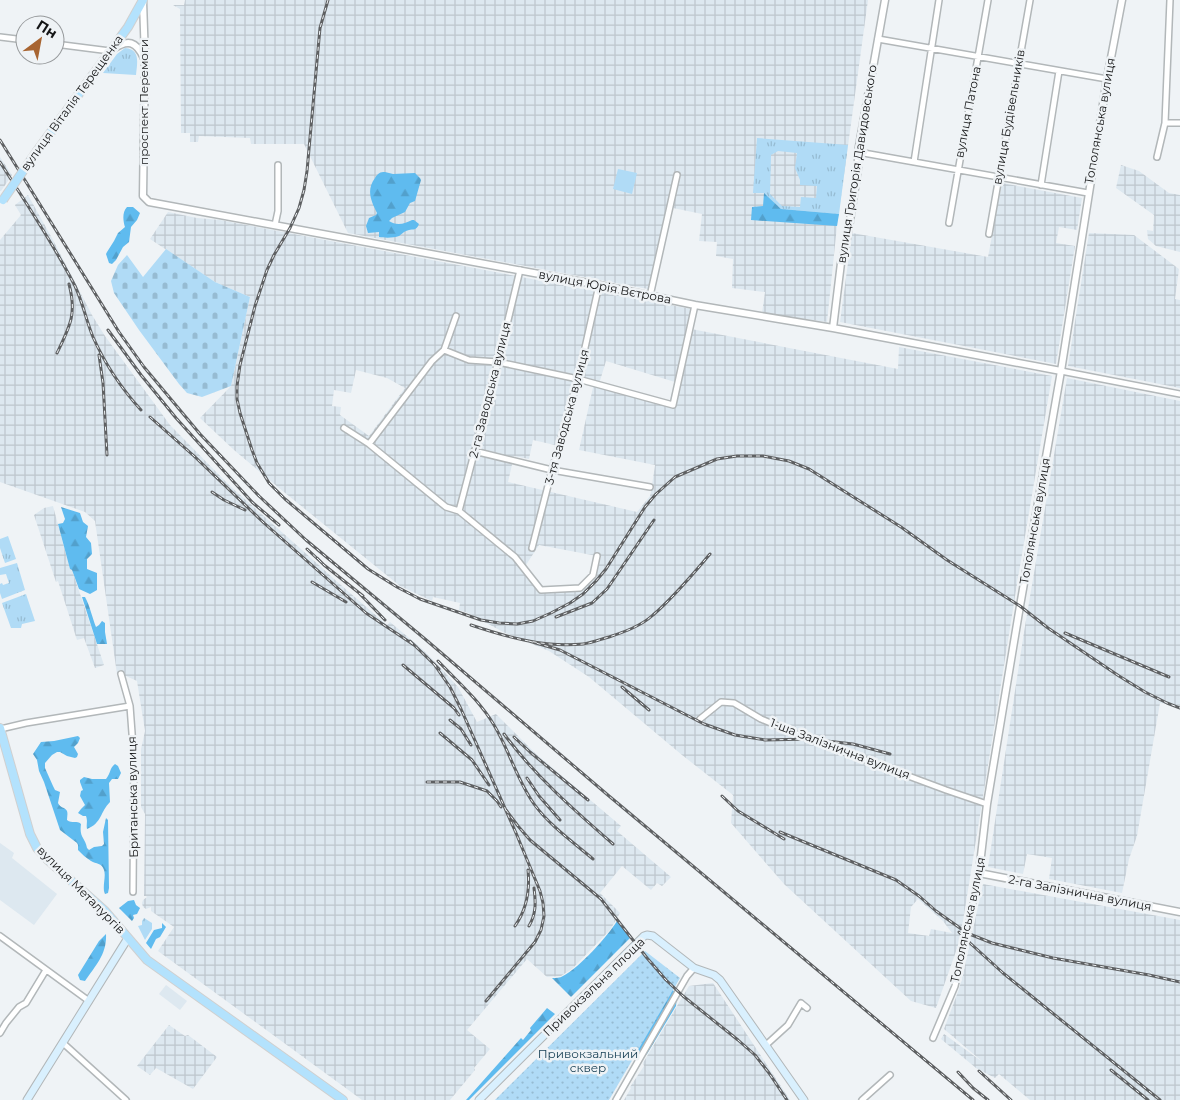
<svg xmlns="http://www.w3.org/2000/svg" width="1180" height="1100" font-family="Montserrat,sans-serif">
<style>
.built{fill:#dde8f0}
.industrial{fill:url(#industrial-grid);fill-rule:evenodd}
.grass{fill:url(#grass-tufts);fill-rule:evenodd}
.forest{fill:url(#forest-firs)}
.cemetery{fill:url(#cemetery-stones)}
.park{fill:url(#park-dots)}
.pitch{fill:#b0dbf6}
.lines{fill:none;stroke-linecap:round;stroke-linejoin:round}
.minor-casing{stroke:#b2b7b9;stroke-width:8}
.tertiary-casing{stroke:#b2b7b9;stroke-width:9}
.secondary-casing{stroke:#b2b7b9;stroke-width:9}
.primary-casing{stroke:#d0d0d0;stroke-width:10}
.minor{stroke:#fff;stroke-width:5}
.tertiary{stroke:#fff;stroke-width:6}
.secondary{stroke:#d9f0fe;stroke-width:7}
.primary{stroke:#b3e2fd;stroke-width:8}
.rail-casing{stroke:#5e6062;stroke-width:3}
.rail{stroke:#eff3f6;stroke-width:1;stroke-dasharray:4;stroke-linecap:butt}
.primary-bridge-casing{stroke:#d0d0d0;stroke-width:10;stroke-linecap:butt}
.primary-bridge{stroke:#b3e2fd;stroke-width:8}
.labels{text-anchor:middle;stroke-width:5;stroke-linejoin:round;paint-order:stroke}
.street-label{font-size:12px;fill:#141516;stroke:#eff3f6}
.park-label{font-size:12px;fill:#184055;stroke:#eff3f6}
</style>
<defs>
<pattern id="industrial-grid" width="8" height="8" patternUnits="userSpaceOnUse" patternTransform="scale(1.25)"><rect width="8" height="8" fill="#dde8f0"/><path d="M0 4h8M4 0v8" fill="none" stroke="#bdc6cd"/></pattern>
<pattern id="grass-tufts" width="24" height="20" patternUnits="userSpaceOnUse" patternTransform="scale(1.25)"><rect width="24" height="20" fill="#b0dbf6"/><path d="M3 7l-1-3M5 7V3M7 7l1-3M15 17l-1-3M17 17v-4M19 17l1-3" fill="none" stroke="#96bbd2"/></pattern>
<pattern id="forest-firs" width="22" height="20" patternUnits="userSpaceOnUse" patternTransform="scale(1.25)"><rect width="22" height="20" fill="#5fbbef"/><path d="M5 1l3.5 6h-7zM16 11l3.5 6h-7z" fill="#52a0cc"/></pattern>
<pattern id="cemetery-stones" width="16" height="16" patternUnits="userSpaceOnUse" patternTransform="scale(1.25)"><rect width="16" height="16" fill="#b0dbf6"/><path d="M2 7V4a2 2 0 0 1 4 0v3zM10 15v-3a2 2 0 0 1 4 0v3z" fill="#96bbd2"/></pattern>
<pattern id="park-dots" width="8" height="8" patternUnits="userSpaceOnUse" patternTransform="scale(1.25)"><rect width="8" height="8" fill="#b0dbf6"/><path d="M2 2h.1M6 6h.1" fill="none" stroke="#96bbd2" stroke-width="1.8" stroke-linecap="round"/></pattern>
</defs>
<rect width="100%" height="100%" fill="#eff3f6"/>
<path class="built" d="M0,843L14,853L12,858L57,894L34,925L0,900Z
M166,985L187,1001L180,1010L159,994Z"/>
<path class="industrial" d="M185,0H868L837,226L827,322L762,313L765,292L732,288L733,259L716,256L717,242L699,241L702,214L668,207L648,289L348,233L304,144H251L250,138L199,136L198,142H190V133H181L180,9L173,5H184Z
M0,157L12,175L1,191H0Z
M1121,165L1139,171L1169,193L1180,195V252L1156,246L1148,239L1147,230L1153,231L1154,215L1116,188Z
M1002,183L1082,198L1077,230L1059,227L1056,243L1075,246L1056,364L840,322L852,233L988,257Z
M28,195L53,240L92,315L105,336L170,425L230,486L320,566L334,579L387,625L390,622L421,648L440,667L458,687L477,722L496,714L536,754L621,826L617,831L671,877L662,886L657,883L651,890L622,866L600,893L620,913L610,930L572,969L561,976L547,977L527,959L467,1030L490,1049L474,1068L475,1070L450,1100H362L158,951L174,927L151,911V907L146,909L143,907L142,903L143,900L147,897L146,896H144L145,814L141,807V749L145,731L137,681L126,676H124L123,673L117,674L95,521L85,512L0,482V240L21,215L15,205Z
M168,212L197,218L220,220L691,309L686,328L898,369L899,347L1052,376L1017,584L960,940L936,1008L911,1001L784,884L731,823L733,795L682,755L589,677L549,651L503,632L468,613L459,610L460,603L433,597L432,601L400,586L279,488L234,450L200,418L231,386L250,297L215,282L150,239ZM606,361L675,382L669,404L599,384ZM356,370L387,378L405,388L369,436L340,415L341,407L332,406L334,390L351,393ZM578,379L594,383L579,450L655,465L651,492L650,496L637,512L508,482L514,456L529,459L533,440L559,446ZM539,545L597,556L593,575L580,588L541,590L524,568ZM918,899L943,921L952,933L931,929L929,936L908,933L911,907Z
M1089,233L1134,235L1179,269L1175,299L1180,300V388L1068,366Z
M1067,378L1180,401V706L1160,703L1137,836L1129,859L1122,893L1049,879L1052,858L1027,854L1023,874L988,867L1024,632Z
M53,506L70,569L72,570L104,665L95,668L84,638L77,640L58,581L56,582L34,515L44,508Z
M983,884L1180,920V1100H1030L999,1074L995,1078L976,1068L941,1039L944,1034L984,1063L944,1029L959,989L963,974Z
M713,983L790,1100H624L631,1088L630,1087L644,1066L643,1063L689,986Z
M169,1025L185,1036L188,1035L217,1057L193,1089L156,1068L150,1075L137,1066Z"/>
<path class="grass" d="M125,48C141,49 137,64 136,75L103,73L117,54Z
M757,138L848,145L839,214L781,209L764,193H753ZM778,151L797,153L795,168L800,180V185L817,186L816,198L801,197L800,207L782,206L770,194L771,155Z
M8,536L16,559L5,563L0,548V539Z
M17,563L25,590L2,599L0,593V584L2,583L3,585L9,583L6,574L0,575V568Z
M26,594L35,621L22,624L21,628H11L2,603Z
M144,918L152,923V929L145,940L138,926L142,925V921Z"/>
<path class="forest" d="M385,172L393,174L415,173L420,178L421,180L415,201L410,203L405,212L392,218L389,221C396,226 405,224 412,220H414L419,224C416,232 412,228 406,231C403,232 402,234 399,236C394,238 385,238 379,237V232L368,233L366,226L369,218L376,215L377,213C371,201 366,190 375,178C378,173 380,172 385,172Z
M764,193L781,209L839,214L837,226L751,220L752,207L763,206Z
M127,207H133L140,213L137,220L131,227L129,242L123,247L116,260L112,264L109,263L106,254L107,252L114,241L118,233L125,227C123,221 122,212 127,207Z
M61,507L80,513L83,522L88,526L86,537L91,543L92,554L87,559V569L97,573V590L90,594L79,589L72,570L70,569L58,524L63,523L65,519Z
M82,597H85C90,606 92,617 96,627L99,625L102,621L105,623V632L107,644H97Z
M78,736L80,738L78,743L74,747L78,754L77,757L75,758L67,756L60,752H57L52,755L45,763V768L53,786L55,790L60,792L58,803C60,808 65,807 67,811C68,814 67,817 67,820C72,824 77,820 81,824C79,838 85,837 87,848L89,850L94,847L102,846L104,844L103,832L106,818L108,820L109,888L108,893L105,894L104,891C103,884 106,876 104,870C102,863 96,864 91,861C86,858 82,854 78,850V845L77,843L60,830L44,782L39,771L37,760L33,754L41,742L54,741Z
M115,764L118,766L121,773L118,779H112L109,783L110,802C100,812 102,823 87,829C86,824 88,822 86,816H83L78,813L81,809L85,805L80,796L81,791L83,790L80,782V780L84,777L92,779H106C111,773 109,769 115,764Z
M134,900L136,905L140,908L137,914L133,915L134,918L132,921L119,908L128,901Z
M617,921L630,938L571,997L552,978C556,978 560,978 563,976C579,968 608,936 617,921Z
M162,923L166,927L160,937L156,939L151,949L146,943L154,930L162,928Z
M106,934C107,954 96,965 85,981L80,980L78,975L99,941Z
M672,989L677,995L676,1006L647,1054L643,1057L640,1056L637,1047Z
M547,1008L555,1014L469,1100H466L521,1038L523,1040L531,1030L530,1028Z"/>
<path class="cemetery" d="M166,249L215,282L250,297L231,386L202,397L187,393L179,384L139,330L114,293L111,281L118,265L127,255L143,277Z"/>
<path class="park" d="M645,951L680,978L609,1100H495Z"/>
<path class="pitch" d="M618,169L637,173L632,194L613,189Z"/>
<g class="lines">
<g class="minor-casing">
<path id="minor" d="M0,37L25,40
M878,39L1107,79
M55,44L110,51
M1165,123H1180
M858,152L1088,193
M1157,157L1165,123L1170,0
M914,162L939,0
M1041,185L1059,71
M949,223L988,0
M275,225L278,211V165
M989,234L1030,0
M650,296L677,175
M444,350L469,360L498,362L578,379L673,405L695,305
M1061,371L1180,394
M344,428L369,444L446,507L459,511L515,557L541,590L580,588L593,575L597,556
M369,444L432,361L444,350L456,316
M474,451L552,470L650,487
M459,511L498,362L520,270
M532,548L552,470L578,379L599,285
M121,674L130,706L134,760L133,892
M700,719L721,702L734,703L761,719L809,739L946,790L987,804
M0,729L26,723L130,706
M0,936L89,1001
M0,1033L6,1023L19,1007L26,1003L46,970
M933,1038L955,986L967,933L979,873
M63,1043L126,1100
M766,1045L788,1025L801,1003L807,1008
M616,1100L687,976L694,968
M862,1100L890,1075"/>
</g>
<g class="tertiary-casing">
<path id="tertiary" d="M1122,0L1107,79L1061,371L1020,606L987,804L979,873L1180,912
M143,1L145,59L143,196L149,202L599,285L695,305L833,328L1061,371
M113,49C128,39 136,41 144,58
M833,328L841,263L843,259L849,227L858,168V152L885,0"/>
</g>
<g class="secondary-casing">
<path id="secondary" d="M27,1100L128,938
M479,1100L644,936L647,935L653,936L694,968L714,975L720,980L804,1100"/>
</g>
<g class="primary-casing">
<path id="primary" d="M37,151L128,27L143,0
M0,728L30,834L37,848L48,860L105,911L147,960L343,1100"/>
</g>
<use href="#minor" class="minor"/>
<use href="#tertiary" class="tertiary"/>
<use href="#secondary" class="secondary"/>
<use href="#primary" class="primary"/>
<g class="rail-casing">
<path id="rail" d="M328,0L320,28L307,171L304,190L299,208L290,228L274,255L267,270L255,306L240,365L237,386V399L240,413L252,450L257,463L269,483L285,499L368,569L397,587L420,599L481,620L499,623L517,624L533,621L551,613L570,603L583,594L596,581L606,569L645,507L656,494L675,477L717,459L737,456H763L789,461L809,469L901,527L947,560L1020,606L1048,628L1119,676L1145,692L1167,703L1180,708
M0,140L119,332L144,367L200,434L259,496L306,540L425,639L609,796L973,1100
M0,162C26,203 53,243 75,286C83,303 86,320 93,337C105,364 121,388 141,410
M108,330L141,375L176,418L252,502L279,525
M57,353C70,326 77,314 69,284
M99,355L103,383L107,455
M150,417L194,456L264,523L366,613L414,645
M212,492L224,500L245,510
M307,549L322,563
M317,558L324,565L363,596
M312,582L346,602
M359,593L385,620
M556,617L592,603L607,589L654,520
M471,625C507,637 545,648 583,644C592,643 601,639 609,637C624,632 641,626 653,615C674,597 692,575 710,554
M1065,633L1169,677
M410,641L439,669
M529,641L560,650L704,724L735,735L765,740L809,739L853,744L890,754
M438,661C458,682 479,700 494,725C509,750 517,780 534,804C550,826 573,842 593,859
M434,664L450,687L461,709L516,833L540,891L543,903L544,916L541,930L535,942L486,1001
M403,665L454,708L459,715
M622,687L649,710
M450,720L461,729L471,745
M440,733L472,760L489,785
M504,734C535,776 574,810 613,844
M514,737L530,752L588,800
M527,778L539,796L560,820
M427,782H460L487,791L497,801L501,807
M722,796L738,811L784,839
M506,810L518,826L530,840L601,899L647,958L666,980L683,996L738,1040L755,1055L769,1073L787,1100
M780,832L896,880L919,896L936,911L967,933L992,943L1053,958L1149,975L1180,982
M515,926C527,909 530,890 528,870
M529,926C536,914 536,903 534,888
M959,932L970,943L1003,973L1160,1100
M1111,1070L1148,1100
M979,1071L1011,1100
M958,1072L973,1088L988,1100"/>
</g>
<use href="#rail" class="rail"/>
<g class="primary-bridge-casing">
<path id="primary-bridge" d="M3,200L37,151"/>
</g>
<use href="#primary-bridge" class="primary-bridge"/>
</g>
<g class="labels">
<g class="street-label">
<text transform="translate(144 102) rotate(-90)" y="4">проспект Перемоги</text>
<text transform="translate(72 103) rotate(-54)" y="4">вулиця Віталія Терещенка</text>
<text transform="translate(968 112) rotate(-79)" y="4">вулиця Патона</text>
<text transform="translate(1009 117) rotate(-80)" y="4">вулиця Будівельників</text>
<text transform="translate(1100 121) rotate(-80)" y="4">Тополянська вулиця</text>
<text transform="translate(857 164) rotate(-81)" y="4">вулиця Григорія Давидовського</text>
<text transform="translate(605 287) rotate(11)" y="4">вулиця Юрія Вєтрова</text>
<text transform="translate(490 390) rotate(-76)" y="4">2-га Заводська вулиця</text>
<text transform="translate(567 417) rotate(-75)" y="4">3-тя Заводська вулиця</text>
<text transform="translate(1035 521) rotate(-80)" y="4">Тополянська вулиця</text>
<text transform="translate(840 749) rotate(21)" y="4">1-ша Залізнична вулиця</text>
<text transform="translate(133 797) rotate(-91)" y="4">Британська вулиця</text>
<text transform="translate(81 890) rotate(45)" y="4">вулиця Металургів</text>
<text transform="translate(1080 893) rotate(11)" y="4">2-га Залізнична вулиця</text>
<text transform="translate(968 920) rotate(-78)" y="4">Тополянська вулиця</text>
<text transform="translate(594 987) rotate(-44)" y="4">Привокзальна площа</text>
</g>
<g class="park-label">
<text x="588" y="1058">Привокзальний<tspan x="588" dy="14">сквер</tspan></text>
</g>
</g>
<g transform="translate(40 40) rotate(32)"><circle r="24" fill="#eff3f6" stroke="#979a9c"/>
<path d="M0-4L9 19L0 12L-9 19Z" fill="#a86532"/>
<text y="-8" font-size="14" font-weight="bold" text-anchor="middle" fill="#141516">Пн</text>
</g>
</svg>
